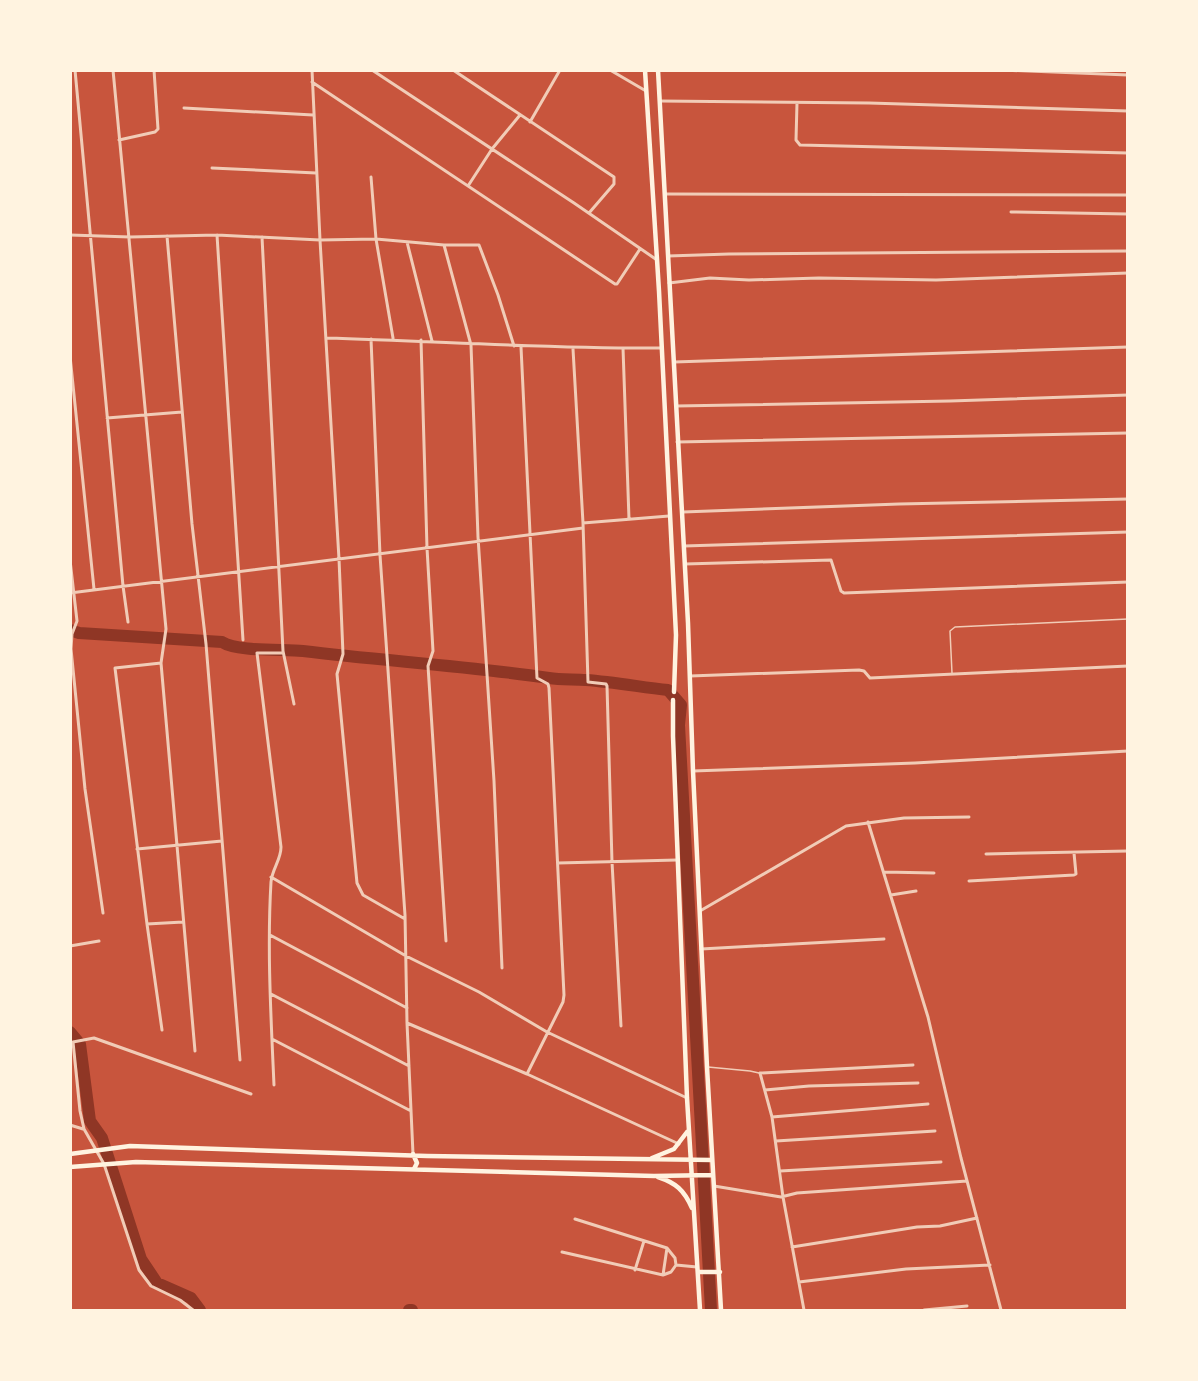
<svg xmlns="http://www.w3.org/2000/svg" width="1198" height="1381" font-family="Cabin,sans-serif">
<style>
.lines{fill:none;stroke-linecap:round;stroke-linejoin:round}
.river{stroke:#8f3625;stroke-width:12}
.service{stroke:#f1ccb7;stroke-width:1.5}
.minor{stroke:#f1ccb7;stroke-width:3}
.primary{stroke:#fff3e0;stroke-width:4.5}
</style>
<rect width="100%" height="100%" fill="#c8553d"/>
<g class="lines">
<path class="river" d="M70,630L79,633L222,642C237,652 283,649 303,651C385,661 468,666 549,678C561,680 574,679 586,680C613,682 641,687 668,690L681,705L679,725L711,1310
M70,1032L80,1044L90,1121L102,1138L141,1259L157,1283L191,1298L200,1310
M409,1310H412"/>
<path class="service" d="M952,673L950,631L955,627L1128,619
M708,1067L750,1071L759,1073"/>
<path class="minor" d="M75,70L123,586L128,622
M113,70L166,629L161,663L195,1051
M312,70L320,240L339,559L343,654L337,674L357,883L363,895L405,919
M372,70L574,203L657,260
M453,70L614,177V184L589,213
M610,70L646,91
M1002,70L1128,75
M312,82L615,284H617L640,249
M660,101L869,103L1128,111
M797,103L796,140L800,145L1128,153
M184,108L313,115
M530,122L560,70
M119,140L155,132L158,129L154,70
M212,168L316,173
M371,177L376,239L393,338
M468,186L492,149L520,115
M665,194L1128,195
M1011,212L1128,214
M70,235L130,237L217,235L320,240L376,239L444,245H479L498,295L514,346
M217,235L243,640
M167,236L192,524L206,644L240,1060
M262,237L283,651L294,704
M407,242L432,341
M444,245L471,345L478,537L494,781L502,968
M668,256L729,254L1128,251
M669,283L710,278L749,280L819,278L936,280L1128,273
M326,338C438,341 549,349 661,348
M371,339L380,555L405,915L407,1023L413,1154
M421,340L427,548L433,651L428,666L446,941
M521,347L537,678L548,684L549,688L564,995L563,1002L527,1074
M623,348L629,519
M573,349L583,523L588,682L606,684L607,686L612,862L621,1026
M70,356L94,589
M674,362L1128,347
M676,406L950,401L1128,395
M107,418L182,412
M677,442L1128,433
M683,512L899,504L1128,499
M583,523L669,516
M684,546L1128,532
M70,560L77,621L72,634L71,649L85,789L103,913
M685,564L831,560L841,591L844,593L1128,582
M70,593L583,528
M161,663L115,668L147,924L162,1030
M690,676L859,670L864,671L870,678L1128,666
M693,771L915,763L1128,751
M868,822L928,1017L961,1158L1001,1310
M137,849L222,841
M986,854L1128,851
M558,863L677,860
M884,872L934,873
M271,877L406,956L479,992L547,1032L687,1098
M969,881L1074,875L1076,874L1074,853
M891,895L916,891
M700,911L846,826L904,818L969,817
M147,924L183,922
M270,935L407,1008
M70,946L99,941
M701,949L884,939
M271,994L409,1066
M407,1023L527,1074L679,1144
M272,1039L411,1111
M73,1042L80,1111L84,1129L104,1164L139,1270L151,1286L180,1300L193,1310
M73,1042L94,1038L251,1094
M274,1085C271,1018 267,949 271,882C272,869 281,860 281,847L257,653H283
M765,1090L809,1086L918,1083
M772,1117L928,1104
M70,1125L83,1129
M776,1141L935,1131
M780,1171L941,1162
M714,1186L781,1197L797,1193L967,1181
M792,1247L917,1227L940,1226L977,1218
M562,1252L663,1275L671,1272L676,1265L675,1258L667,1248L575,1219
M676,1265L697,1267
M635,1270L644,1241
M663,1275L667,1248
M799,1282L906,1269L990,1265
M804,1310L783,1197L772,1117L760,1073L913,1065
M924,1310L967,1306"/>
<path class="primary" d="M645,70L659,291L676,635L674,692
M658,70L688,623L693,771L707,1067L721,1310
M673,700V736L687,1098L700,1310
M70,1154L130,1146L427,1156L712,1160
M413,1154L417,1163L414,1169
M652,1158L674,1149L687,1132
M70,1167L136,1162L654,1176L713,1175
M658,1177C676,1183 684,1190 692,1208
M698,1272H720"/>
</g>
<rect width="1198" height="1381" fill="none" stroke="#fff3e0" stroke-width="144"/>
</svg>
